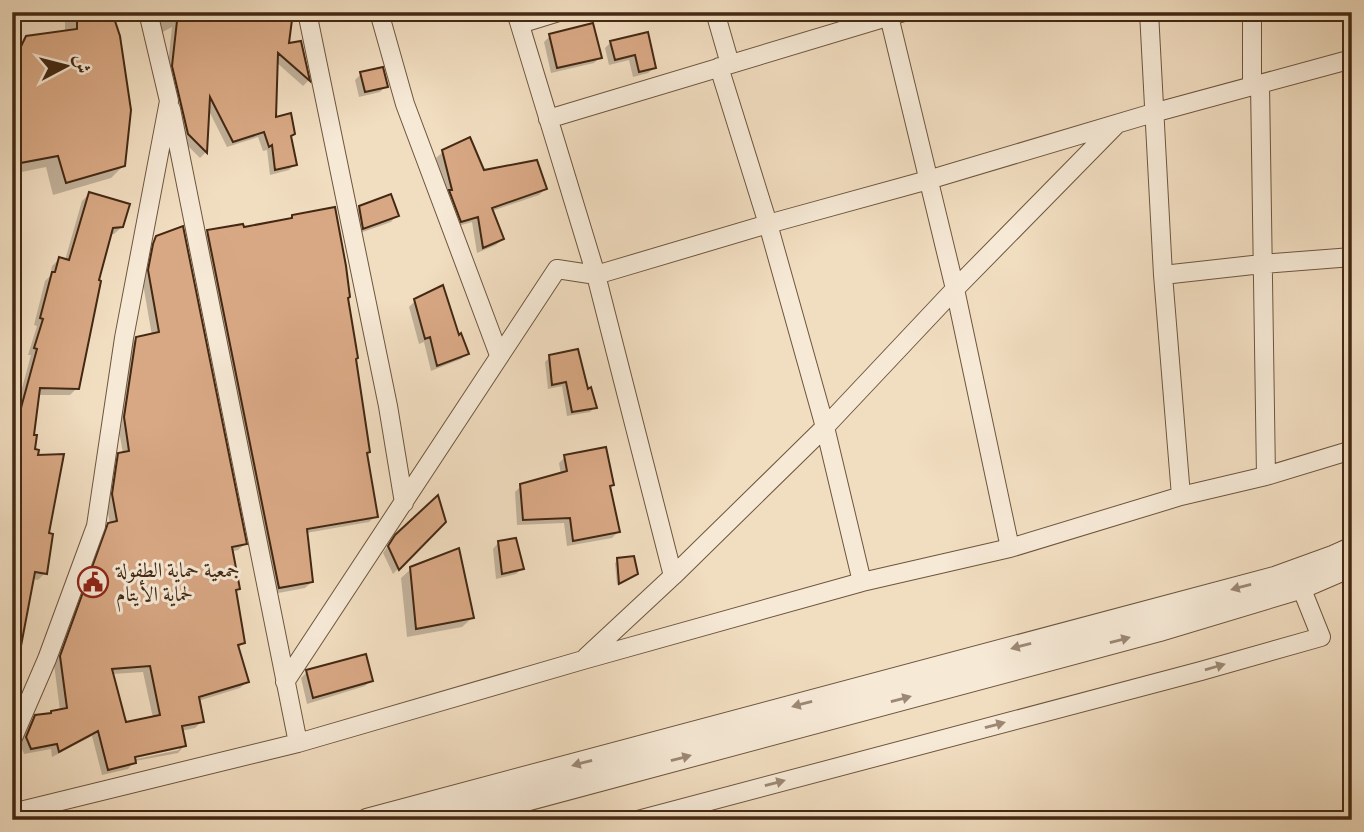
<svg xmlns="http://www.w3.org/2000/svg" width="1364" height="832" font-family="'IM FELL English',Amiri,serif">
<style>
.shadow{fill:#0003;fill-rule:evenodd}
.building{fill:#d8a884;stroke:#432813;stroke-width:2;fill-rule:evenodd}
.lines{fill:none;stroke-linecap:round;stroke-linejoin:round}
.minor-casing{stroke:#6e553e;stroke-width:20}
.tertiary-casing{stroke:#6e553e;stroke-width:25}
.minor{stroke:#f6e9d6;stroke-width:18}
.tertiary{stroke:#f6e9d6;stroke-width:23}
.oneway{fill:#9c8874}
.labels{text-anchor:middle;stroke-width:6;stroke-linejoin:round;paint-order:stroke}
.poi-label{font-size:21px;fill:#432813;stroke:#f6e9d6;text-anchor:start}
</style>
<rect width="100%" height="100%" fill="#f1ddc0"/>
<filter id="stains"><feTurbulence type="fractalNoise" baseFrequency=".00286" numOctaves="4"/><feColorMatrix values="0 0 0 0 .2 0 0 0 0 .09 0 0 0 0 .02 0 0 0 .5 -.17"/></filter>
<radialGradient id="worn" r=".72"><stop offset=".6" stop-color="#630" stop-opacity="0"/><stop offset="1" stop-color="#630" stop-opacity=".3"/></radialGradient>
<path class="shadow" d="M65,12H110L124,165L111,178L53,195L46,167L12,174V53L27,37L65,32Z
M153,12H289L287,45L300,43L308,81L303,86L276,62L275,119L293,134L290,137L295,164L289,170L270,175L267,150L263,151L258,137L227,147L208,109L205,153L200,158L182,140L167,73L172,27L159,34Z
M647,34L655,67L648,73L633,77L629,60L609,65L605,48L611,42Z
M550,36L600,57L594,63L551,73L544,42Z
M361,74L386,86L380,92L359,97L355,80Z
M443,152L483,172L545,189L539,195L492,211L502,239L496,245L477,253L472,222L455,227L436,158Z
M89,194L122,227L114,234H110L97,282L77,388L70,395H38L32,436L33,451L47,535L45,573L38,580L32,579L19,648L12,655V425L31,355H28L37,326L34,325L45,281L50,276L52,266L59,259L65,260L82,201Z
M359,208L397,215L391,222L357,234L353,214Z
M293,216L346,299L365,454L376,516L369,522L306,533L312,582L305,588L273,594L202,238L208,232L243,229L288,221Z
M157,238L245,544L238,550L231,552L238,589L234,592L243,643L237,649L247,682L240,688L198,701L202,721L195,728L181,731L184,746L178,753L135,761L128,769L102,775L92,736L52,757L51,749L24,754L20,744L29,724L36,717L60,711L54,664L102,532L110,524L106,502L112,461L119,454H123L118,425L130,345L137,338L152,336L142,278L150,245ZM143,672L153,718L124,724L112,674ZM179,746V750L127,761L126,757Z
M415,301L458,337L467,353L461,359L431,371L424,342L419,344L409,307Z
M550,357L586,391L595,407L590,412L567,416L562,386L548,389L545,362Z
M565,457L612,485L609,488L618,532L612,538L567,546L564,523L517,525L515,492L521,486L561,475L559,463Z
M437,498L444,522L393,574L383,553L389,544Z
M499,542L522,568L516,574L496,579L493,549Z
M618,560L633,576L617,585L615,563Z
M411,569L472,618L462,627L407,637L401,578Z
M307,672L371,680L365,686L307,704L301,678Z"/>
<path class="building" d="M77,12H112L120,36L131,110L125,166L66,183L58,156L15,164L12,147V65L26,36L77,29Z
M178,12H293L289,43L301,41L310,81L278,53L276,117L291,113L295,134L291,136L297,165L275,170L272,145L269,147L264,132L233,142L210,97L207,153L188,134L172,66Z
M593,23L602,58L557,68L549,34Z
M648,32L656,68L639,72L635,55L615,60L610,41Z
M383,67L388,87L365,92L360,72Z
M470,137L484,170L537,160L547,189L492,208L504,239L483,248L478,217L461,222L449,190H452L442,150Z
M89,192L130,204L123,227L113,228L99,280L101,281L79,389L40,388L34,435H37L35,449L39,450L38,455L64,454L49,533L53,534L47,574L35,572L21,646L12,645V441L37,349L34,348L43,319L40,318L52,272H55L59,257L69,260Z
M391,194L399,216L363,229L359,206Z
M335,207L346,266L350,297L348,298L358,358L356,359L370,452L367,453L378,517L307,529L313,582L279,588L207,230L243,224L244,227L292,218V215Z
M183,226L247,544L232,547L240,589L236,590L245,643L238,645L249,682L199,697L204,722L182,726L186,746L135,757L136,763L108,770L98,731L59,752L57,744L31,749L26,737L35,715L51,713V711L67,708L60,656L108,523L117,521L112,494L118,453L129,451L124,417L136,337L159,332L148,270L153,244L156,236ZM150,666L160,715L126,722L112,669Z
M443,285L459,335L461,333L469,354L437,366L430,337L425,339L414,299Z
M578,349L588,389L591,387L597,408L572,412L566,382L552,385L549,355Z
M606,447L614,485L610,486L620,532L573,541L570,518L523,520L520,484L567,471L564,455Z
M438,495L446,522L399,570L388,546L395,535Z
M516,538L524,569L502,574L498,541Z
M459,548L474,618L416,629L410,567Z
M634,556L638,574L619,584L617,558Z
M366,654L373,681L313,698L306,670Z"/>
<g class="lines">
<g class="minor-casing">
<path id="minor" d="M307,12L388,406L404,503
M379,12L405,104L499,355
M516,12L596,275L673,576
M715,12L730,64
M888,12L955,289L1010,548
M1149,12L1163,275L1181,496
M1252,12V86
M520,24L559,12
M719,67L768,224L825,427L862,582
M1260,84L1266,476
M171,109L298,743
M548,119L904,12
M1163,275L1262,264L1352,257
M586,657L673,576L825,427L955,289L1117,124
M285,682L557,269L596,275L768,224L928,180L1153,113L1352,59
M12,740L47,659L96,526L124,338L169,101L148,12
M12,813L298,743L583,660L862,582L1010,548L1181,496L1266,476L1352,450
M638,820L1201,671L1321,637L1301,587"/>
</g>
<g class="tertiary-casing">
<path id="tertiary" d="M368,820L1276,578L1334,557L1352,549
M449,820L1158,630L1301,587L1345,568"/>
</g>
<use href="#minor" class="minor"/>
<use href="#tertiary" class="tertiary"/>
</g>
<defs><path id="oneway-solid" d="M-6-.8H1V-3.2L6.5 0L1 3.2V.8H-6Z" transform="scale(1.75)"/></defs>
<g class="oneway">
<use href="#oneway-solid" transform="translate(1241 587) rotate(165)"/>
<use href="#oneway-solid" transform="translate(1120 640) rotate(-15)"/>
<use href="#oneway-solid" transform="translate(1021 646) rotate(165)"/>
<use href="#oneway-solid" transform="translate(1215 667) rotate(-16)"/>
<use href="#oneway-solid" transform="translate(901 699) rotate(-15)"/>
<use href="#oneway-solid" transform="translate(802 704) rotate(165)"/>
<use href="#oneway-solid" transform="translate(995 725) rotate(-15)"/>
<use href="#oneway-solid" transform="translate(681 758) rotate(-15)"/>
<use href="#oneway-solid" transform="translate(582 763) rotate(165)"/>
<use href="#oneway-solid" transform="translate(775 783) rotate(-15)"/>
</g>
<defs>
<g id="civic-ring" transform="scale(1.575)"><circle r="9.5" fill="#f6e9d6" stroke="#8f2418" stroke-width="1.5"/><path d="M-.6-6.5H3V-4.5H.6V-3L4-1V1h2V6H-6V1h2V-1L-.6-3ZM-1.2 2.5V6h2.4V2.5Z" fill="#8f2418"/></g>
</defs>
<g fill-rule="evenodd">
<use href="#civic-ring" x="93" y="582"/>
</g>
<g class="labels">
<g class="poi-label">
<text x="116" y="577">جمعية حماية الطفولة<tspan x="116" dy="24">لحماية الأيتام</tspan></text>
</g>
</g>
<rect width="1364" height="832" fill="none" stroke="#f1ddc0" stroke-width="42"/>
<rect x="14" y="14" width="1336" height="804" fill="none" stroke="#432813" stroke-width="3.5"/>
<rect x="21" y="21" width="1322" height="790" fill="none" stroke="#432813" stroke-width="2"/>
<g transform="translate(66 66) rotate(83)" stroke="#f6e9d6" stroke-width="5" paint-order="stroke">
<path d="M0-5L12 26L0 18L-12 26Z" fill="#432813"/>
<text y="-10" font-size="19" font-weight="bold" text-anchor="middle" fill="#432813">ش</text>
</g>
<rect width="100%" height="100%" filter="url(#stains)"/>
<rect width="100%" height="100%" fill="url(#worn)"/>
</svg>
